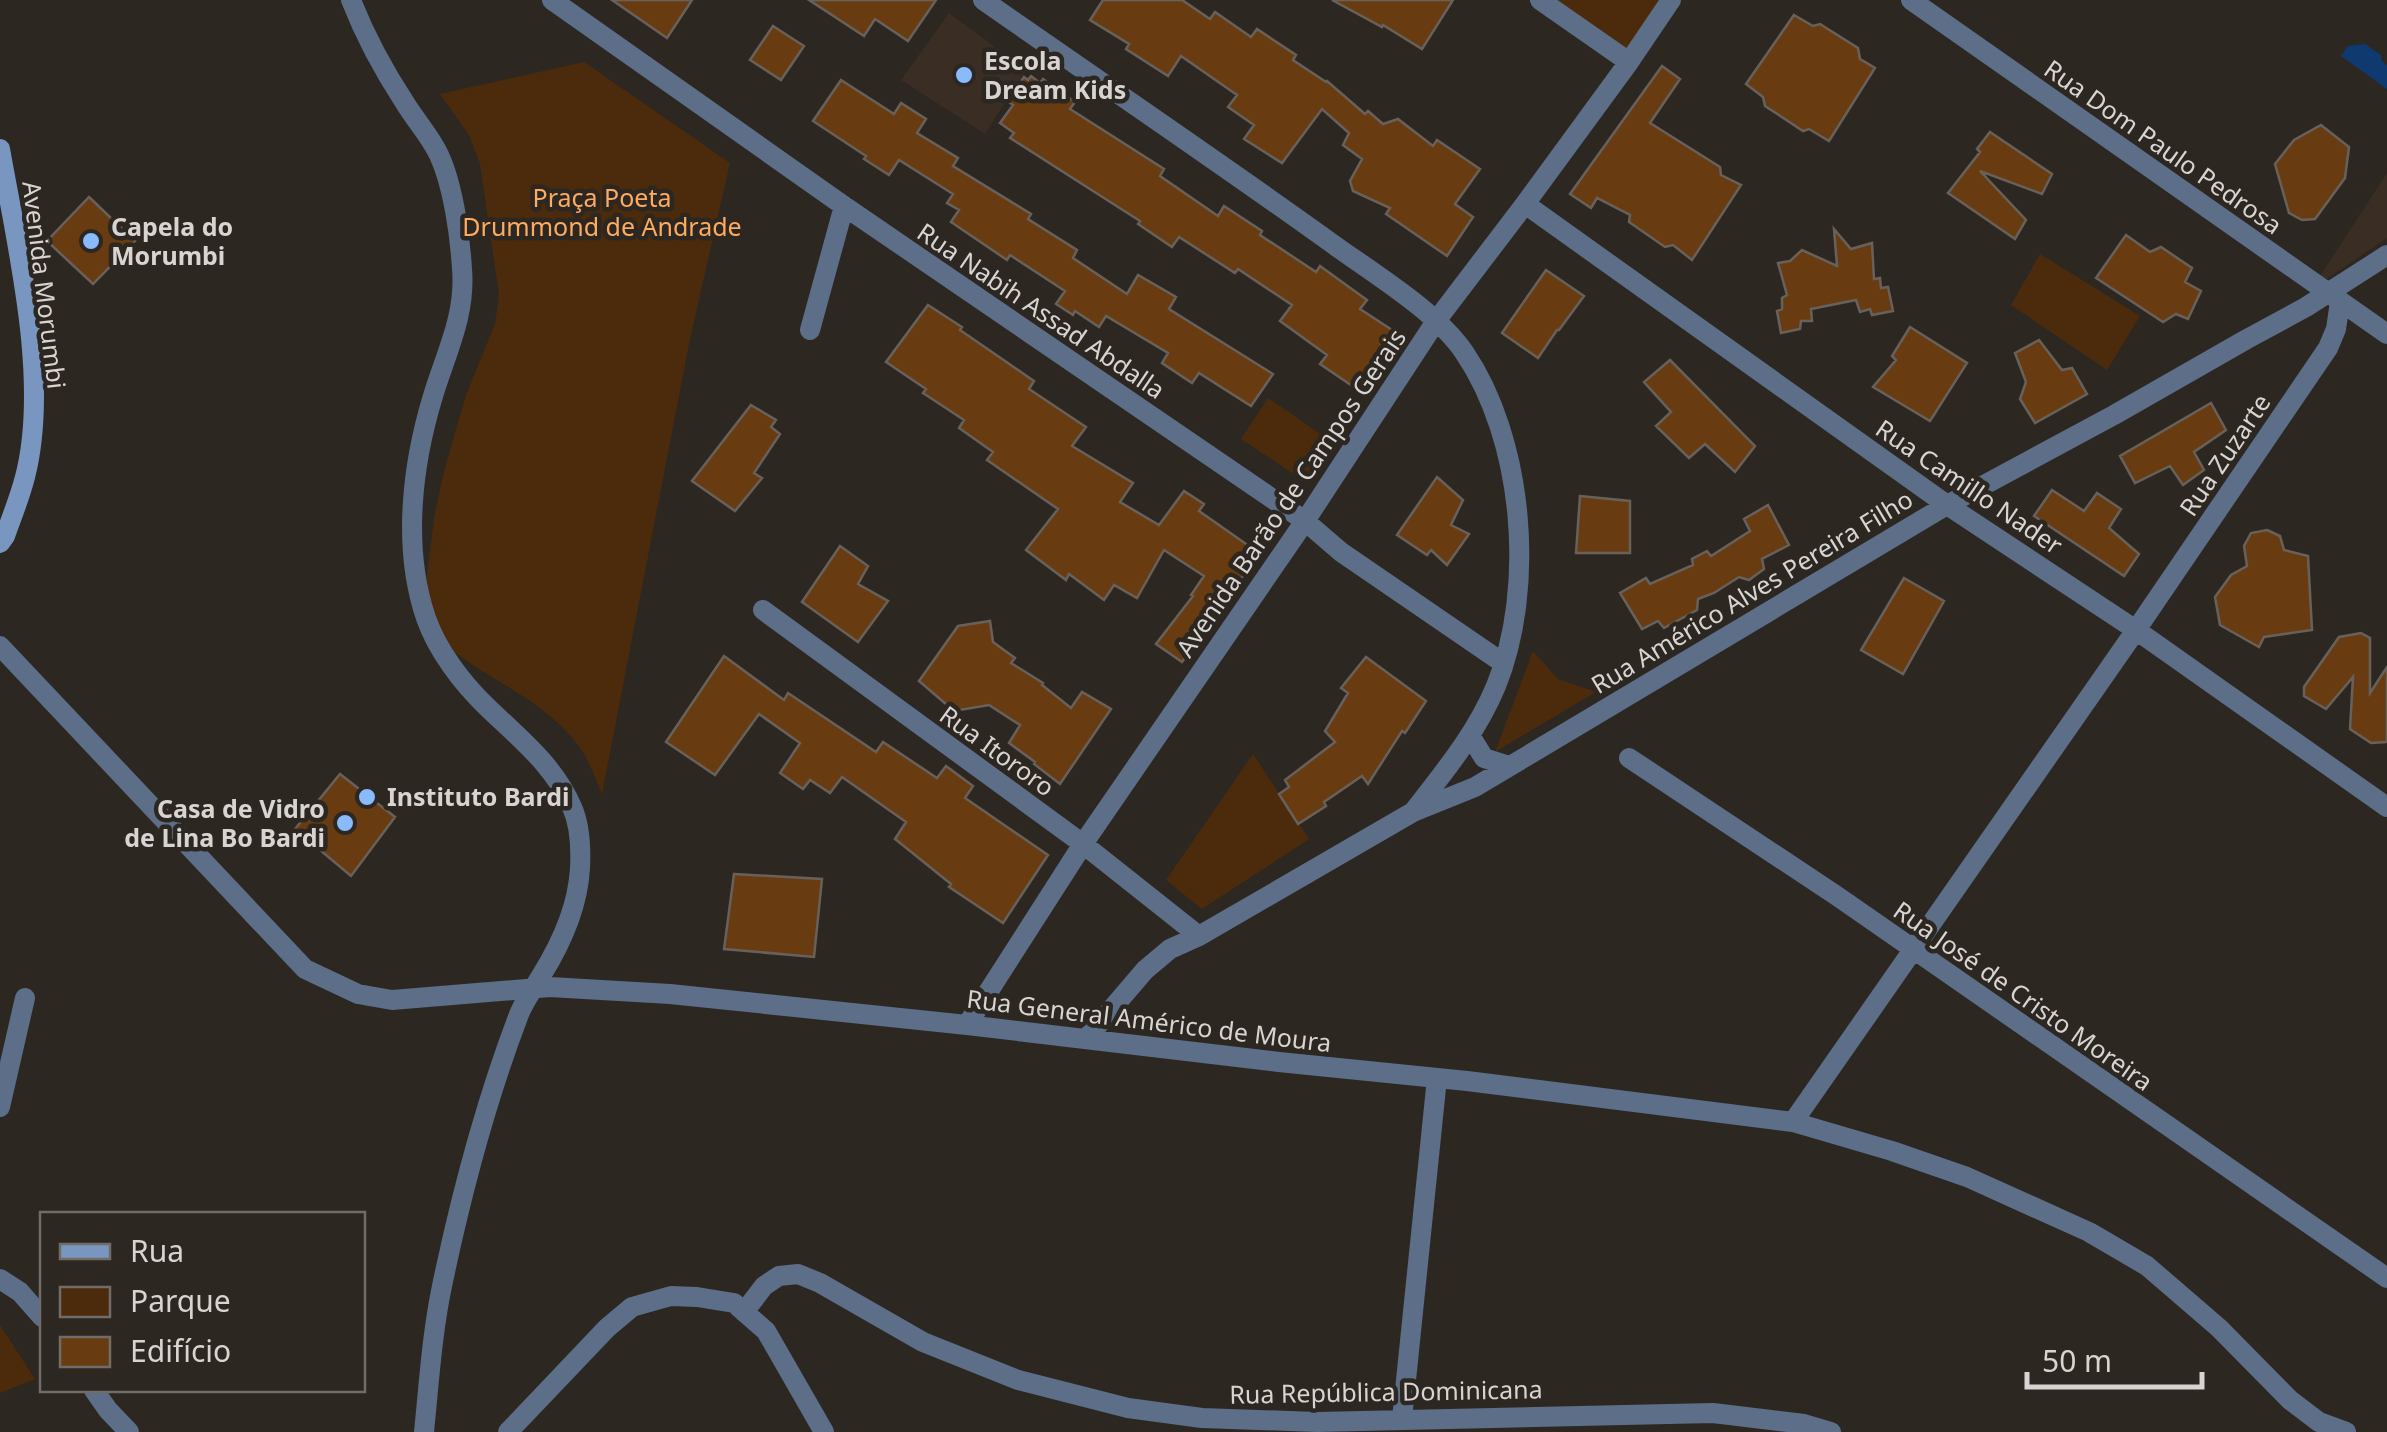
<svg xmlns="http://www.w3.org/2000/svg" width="2387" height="1432" font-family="'Noto Sans',sans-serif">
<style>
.built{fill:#392d24}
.green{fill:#4b2b0c}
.water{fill:#0e3a6f}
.building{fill:#683c10;stroke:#68615b;stroke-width:2.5}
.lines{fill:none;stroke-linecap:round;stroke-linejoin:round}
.minor{stroke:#5c6e88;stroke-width:20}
.secondary{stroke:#7896bf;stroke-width:20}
.poi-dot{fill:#89bafc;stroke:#2d2722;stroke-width:4}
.labels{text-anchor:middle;stroke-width:9;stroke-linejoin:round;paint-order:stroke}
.poi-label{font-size:25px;font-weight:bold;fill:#d8d4d1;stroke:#2d2722;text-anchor:start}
.street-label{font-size:25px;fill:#d8d4d1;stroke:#2d2722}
.park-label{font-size:25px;fill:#feaa5f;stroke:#2d2722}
</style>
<rect width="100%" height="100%" fill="#2d2722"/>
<path class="built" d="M949,13L1026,70L985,134L901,80Z
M2387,173V238L2325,280L2320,276Z"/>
<path class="green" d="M1540,0H1671L1629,62Z
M584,62L730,163L690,339L602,794C595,778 589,760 578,745C540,693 470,675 427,627V576L434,518L444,471L466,395L495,324L499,295L480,164L469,135L440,94Z
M2040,254L2140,316L2107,370L2011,305Z
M1268,398L1335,444L1309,484L1241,439Z
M1533,651L1558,679L1596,692L1495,752Z
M1253,754L1309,839L1202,909L1166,880Z
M0,1325L35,1379L0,1393Z"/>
<path class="water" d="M2365,44L2381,55L2382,61L2387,65V89L2341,56L2348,46Z"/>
<path class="building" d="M612,0H692L667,38Z
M809,0H936L908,41L875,19L864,36Z
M1103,0H1182L1210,19L1215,12L1251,37L1257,29L1296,55L1293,60L1326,82L1327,81L1365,114L1368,111L1383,124L1398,119L1433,146L1437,140L1480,169L1455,204L1473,217L1447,256L1386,214L1390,208L1353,191L1350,181L1362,159L1343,145L1349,133L1322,109L1282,163L1244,139L1254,125L1228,107L1237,95L1181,56L1168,76L1126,49L1129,44L1090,20Z
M1332,0H1453L1422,49L1383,25L1382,27Z
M1794,15L1813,26L1820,24L1858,48L1860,59L1875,68L1829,141L1809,129L1803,131L1765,106L1763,97L1746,84Z
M773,26L804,46L781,80L750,60Z
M1662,66L1680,79L1650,123L1720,167L1721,175L1741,185L1692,260L1673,245L1665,247L1629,222L1630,215L1597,198L1591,208L1570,194Z
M1031,76L1040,83L1043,79L1075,102L1070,109L1164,169L1160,176L1218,216L1224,206L1262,231L1260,235L1316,272L1320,266L1367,300L1360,309L1406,339L1367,396L1320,364L1327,355L1280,321L1292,305L1238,269L1235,273L1179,237L1172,247L1138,224L1140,221L1010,138L1014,133L1000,123L1013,105L1007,101L1024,77L1028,80Z
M841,80L894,114L901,103L926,119L917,133L958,158L953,166L1031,214L1028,219L1077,250L1073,258L1127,294L1138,275L1176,297L1169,309L1273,374L1251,406L1199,373L1192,383L1162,363L1168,353L1106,316L1099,327L1075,311L1073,315L1056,304L1065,291L1010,255L1007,260L951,222L959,210L947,203L953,194L899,160L889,175L864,159L866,156L813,121Z
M2321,125L2349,147L2345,178L2315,219L2302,220L2289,213L2275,164L2294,140Z
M1990,132L2052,174L2042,194L1980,171L2026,220L2015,239L1948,193L1980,152L1977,149Z
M89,197L135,241L93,284L47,241Z
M1834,229L1851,249L1872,243L1874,279L1880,278L1881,288L1888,287L1893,311L1872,315L1870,309L1860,312L1856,300L1811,309L1812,321H1801L1800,329L1781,333L1777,311L1782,309V298L1787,295L1778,263L1790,261L1802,250L1837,266Z
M2126,235L2150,252L2161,247L2192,268L2185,282L2201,291L2188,319L2176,314L2163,322L2096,278Z
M1546,270L1584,296L1559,330H1557L1538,358L1502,333Z
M928,305L962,327L960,330L1034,381L1029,389L1086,427L1072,446L1133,483L1120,502L1159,525L1184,491L1204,504L1199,511L1259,553L1182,662L1156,644L1193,596L1191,595L1204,576L1164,550L1137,598L1114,585L1104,600L1069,574L1066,580L1026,550L1058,509L987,460L993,452L959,428L964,420L923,393L926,389L886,362Z
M1910,327L1967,363L1930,421L1873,387L1896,360L1892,356Z
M2039,340L2062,370L2072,368L2087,394L2035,423L2020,399L2026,382L2015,353Z
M1670,360L1755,446L1735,472L1705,444L1689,458L1656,426L1671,412L1644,382Z
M2211,403L2226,430L2194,452L2204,470L2183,485L2170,466L2135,483L2120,456Z
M751,405L776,420L771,427L780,434L754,473L762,478L735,511L692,481Z
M1437,477L1463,500L1451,525L1469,534L1447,565L1431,550L1427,555L1397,535Z
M2052,490L2084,511L2097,493L2121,509L2109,528L2139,554L2124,576L2034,516Z
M1580,496L1630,501V553H1576Z
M1768,505L1789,545L1762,559L1764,569L1749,580L1739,577L1714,593L1698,599L1697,610L1664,628L1658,621L1642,629L1620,593L1646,578L1650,584L1693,565L1692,559L1707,551L1711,556L1750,531L1744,519Z
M2267,530L2280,536L2284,550L2308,556L2312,630L2264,637L2259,647L2220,625L2215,597L2231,575L2247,566L2244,546L2251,533Z
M840,546L868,566L858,584L888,601L858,642L802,602Z
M1904,578L1944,601L1903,674L1861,650Z
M990,621L993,642L1015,658L1011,663L1043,683L1042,685L1071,708L1082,692L1111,709L1060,784L1034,764L1035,762L1009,743L1020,725L989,705L954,711L919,681L958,626Z
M2361,633L2370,638V693L2387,667V742L2371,743L2350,729L2353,677L2326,709L2304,696V687L2339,637Z
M724,656L784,700L788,693L876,752L883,742L937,778L946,766L973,786L965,798L1048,855L1003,923L949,887L951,884L895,839L906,822L842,777L830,793L810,780L803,789L780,773L800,743L759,714L715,775L666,742Z
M1366,657L1426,701L1405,733L1402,731L1368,784L1362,776L1324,802L1326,806L1298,824L1279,794L1289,787L1285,780L1335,742L1325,731L1348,693L1341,688Z
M340,774L395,817L351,876L295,829Z
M734,874L822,879L814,957L724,949Z"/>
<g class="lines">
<path class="minor" d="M351,0C365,36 384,71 405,103C416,121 430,136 439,155C453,185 460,235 462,269C466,315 446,353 433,396C412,465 402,548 426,618C437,650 462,683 487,707C518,737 554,765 572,807C580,825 581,848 580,868C578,907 561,944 541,976C533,990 523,1002 518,1017C485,1104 461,1195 442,1286C432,1334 429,1383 424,1432
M552,0L844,206L1305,521L1341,552L1503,663
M983,0C1099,81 1216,160 1330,242C1371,272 1435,310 1464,352C1524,440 1536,588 1496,686C1476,734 1444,772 1413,812
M1540,0L1629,62
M1911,0L2387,334
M1525,204L1947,505L2136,630L2387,807
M810,330L844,206
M763,610L1083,844L1199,936
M0,646L305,969L358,994L392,1000L550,987L670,994L967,1025L1279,1062L1467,1081L1793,1122L1892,1151L1967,1177L2089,1232L2147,1266L2219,1328L2290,1400L2319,1422L2346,1432
M1471,737L1484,758L1509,766
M1629,758L1837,896L2387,1278
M967,1025L1083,844L1305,521L1436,321L1525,204L1629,62L1671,0
M1086,1039L1145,970L1170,949L1199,936L1413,812L1475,787L1947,505L2114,415L2247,339L2306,307L2387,255
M0,1107L25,998
M1793,1122L2136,630L2328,348L2336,329L2340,302
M0,1279L20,1292L42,1317
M744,1312L764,1286L779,1276L798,1274L820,1283L923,1342L1018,1380L1128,1408L1202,1418L1317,1422L1713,1413L1804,1424L1831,1432
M94,1390L108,1410L129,1432
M1402,1419L1437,1078
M508,1432L607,1328L632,1307L671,1296L697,1297L734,1303L766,1331L824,1432"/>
<path class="secondary" d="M0,149C17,246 50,381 25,477C20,497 12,516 5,536L0,543"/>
</g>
<g class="poi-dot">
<circle cx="964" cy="75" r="10"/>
<circle cx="91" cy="241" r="10"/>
<circle cx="367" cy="797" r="10"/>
<circle cx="345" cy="823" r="10"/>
</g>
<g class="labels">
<g class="poi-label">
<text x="984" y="70">Escola<tspan x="984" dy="29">Dream Kids</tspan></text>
<text x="111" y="236">Capela do<tspan x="111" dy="29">Morumbi</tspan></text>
<text x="387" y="806">Instituto Bardi</text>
<text x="325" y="818" text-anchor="end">Casa de Vidro<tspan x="325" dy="29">de Lina Bo Bardi</tspan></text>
</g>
<g class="street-label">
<text transform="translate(2163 147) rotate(35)" y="9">Rua Dom Paulo Pedrosa</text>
<text transform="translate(44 285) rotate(83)" y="9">Avenida Morumbi</text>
<text transform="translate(1041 311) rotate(34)" y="9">Rua Nabih Assad Abdalla</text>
<text transform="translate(2225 455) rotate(-56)" y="9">Rua Zuzarte</text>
<text transform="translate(1969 487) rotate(34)" y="9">Rua Camillo Nader</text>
<text transform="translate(1291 493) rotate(-56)" y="9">Avenida Barão de Campos Gerais</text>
<text transform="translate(1752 592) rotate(-31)" y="9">Rua Américo Alves Pereira Filho</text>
<text transform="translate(997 751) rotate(36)" y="9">Rua Itororo</text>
<text transform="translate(2023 996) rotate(35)" y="9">Rua José de Cristo Moreira</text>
<text transform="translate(1149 1021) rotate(7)" y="9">Rua General Américo de Moura</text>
<text transform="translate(1386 1392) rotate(-1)" y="9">Rua República Dominicana</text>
</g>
<g class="park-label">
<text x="602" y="207">Praça Poeta<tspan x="602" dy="29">Drummond de Andrade</tspan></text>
</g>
</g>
<rect x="40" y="1212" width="325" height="180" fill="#2d2722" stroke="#716c68" stroke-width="2.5"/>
<rect x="60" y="1244" width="50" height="15" fill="#7896bf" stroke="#716c68" stroke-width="2.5"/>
<text x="130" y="1262" font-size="30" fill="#d8d4d1">Rua</text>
<rect x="60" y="1287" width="50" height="30" fill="#4b2b0c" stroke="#716c68" stroke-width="2.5"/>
<text x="130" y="1312" font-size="30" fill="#d8d4d1">Parque</text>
<rect x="60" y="1337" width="50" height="30" fill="#683c10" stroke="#716c68" stroke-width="2.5"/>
<text x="130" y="1362" font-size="30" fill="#d8d4d1">Edifício</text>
<path d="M2027 1372v15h175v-15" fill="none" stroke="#d8d4d1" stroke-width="5"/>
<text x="2042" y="1372" font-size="30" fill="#d8d4d1" stroke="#2d2722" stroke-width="8" paint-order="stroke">50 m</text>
</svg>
